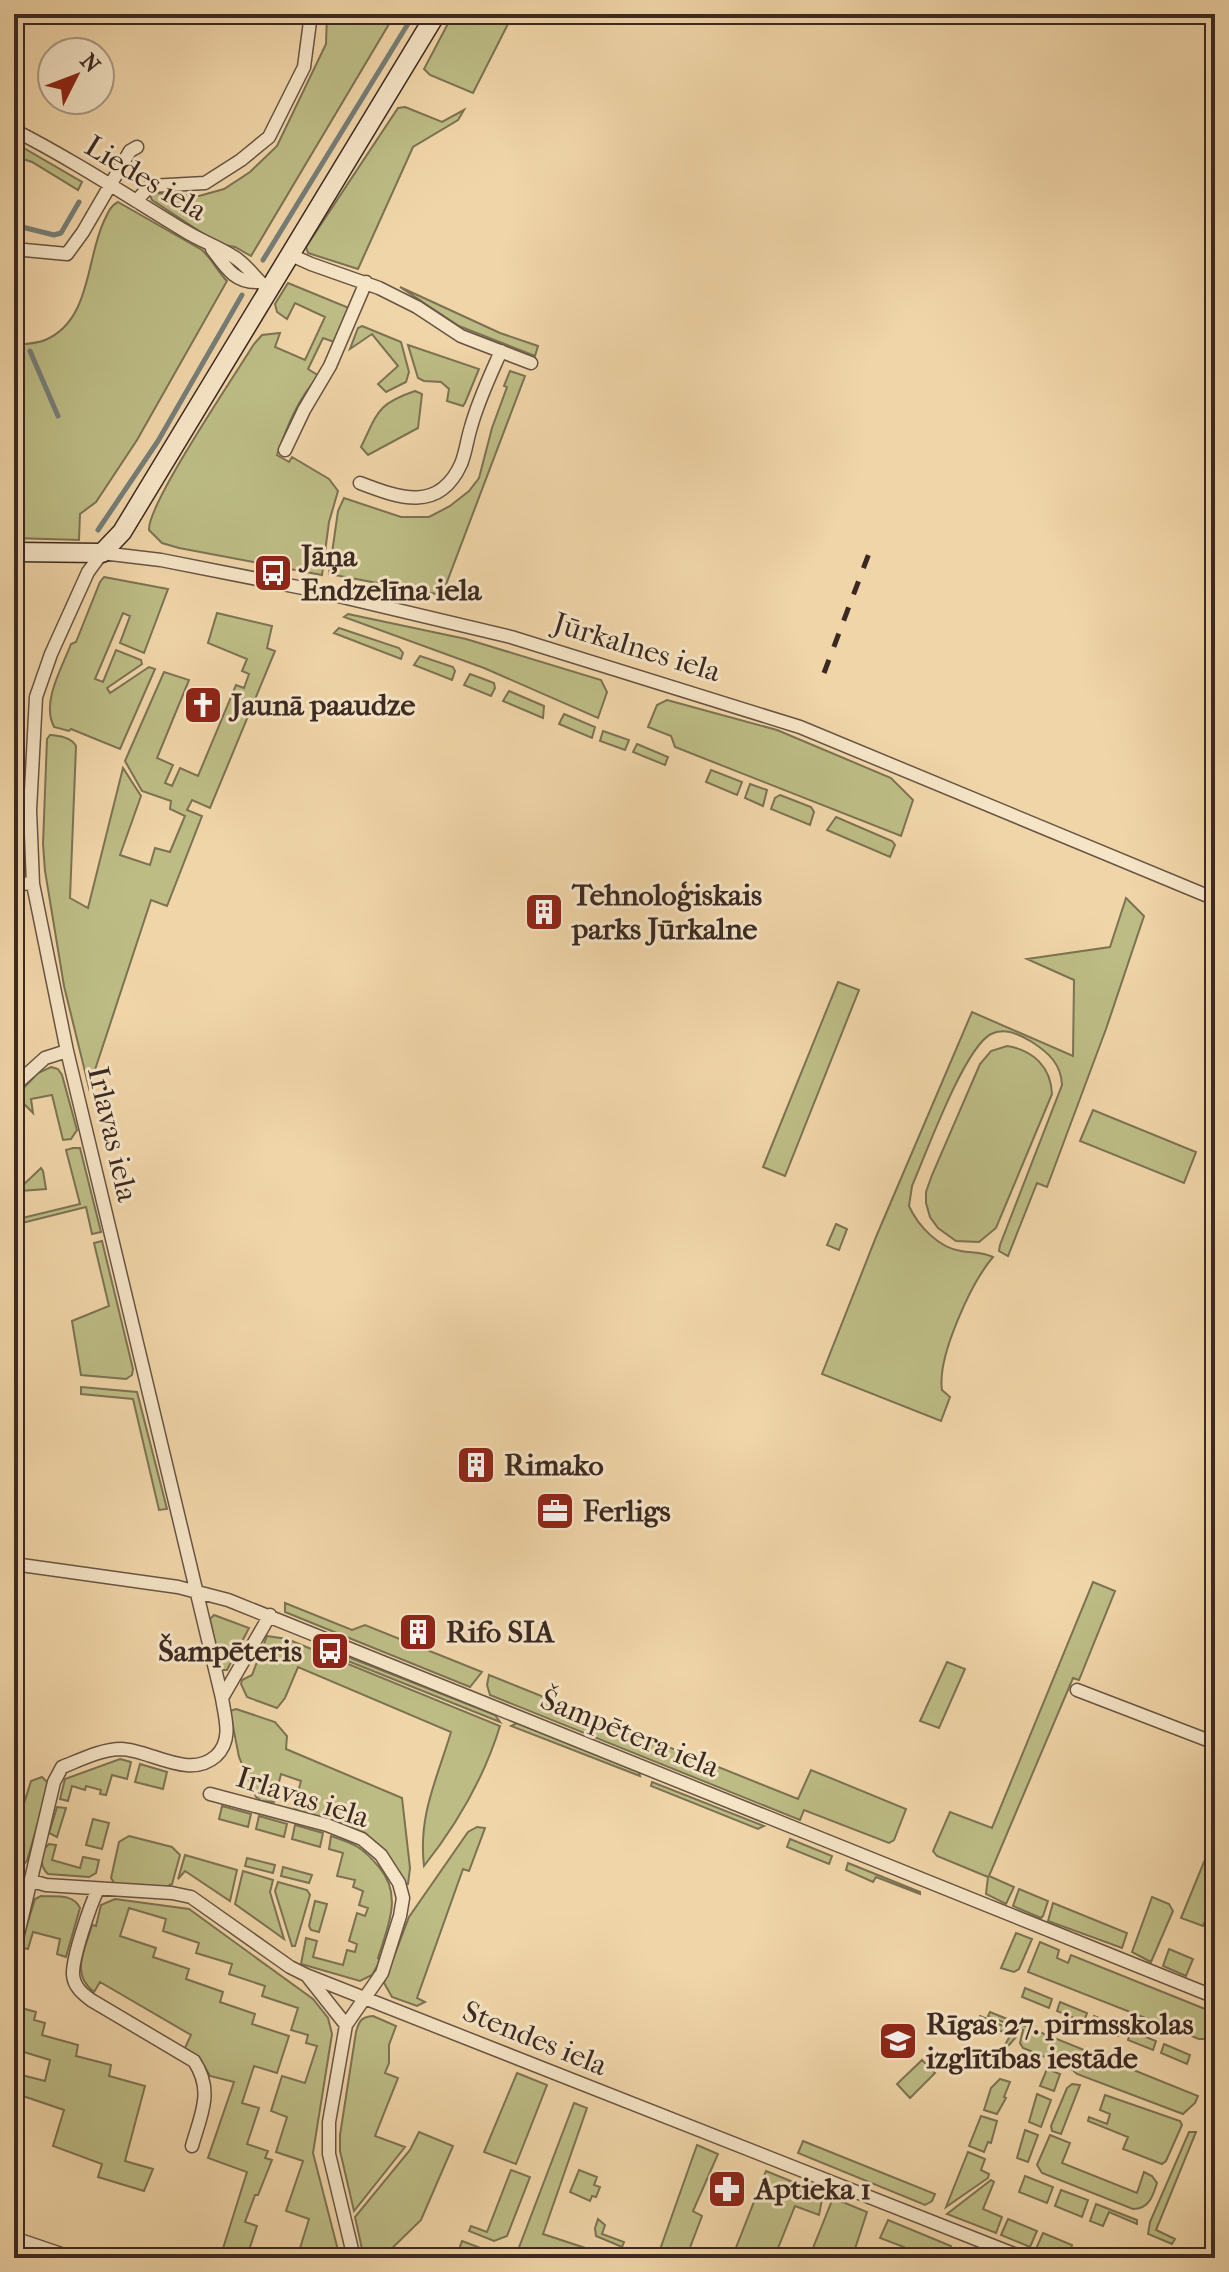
<svg xmlns="http://www.w3.org/2000/svg" width="1229" height="2272" font-family="'IM FELL French Canon',serif">
<style>
.green{fill:#bdbc85;stroke:#7c7253;stroke-width:2}
.lines{fill:none;stroke-linecap:round;stroke-linejoin:round}
.stream{stroke:#767e78;stroke-width:5}
.street-casing{stroke:#685443;stroke-width:15}
.secondary-casing{stroke:#3b2921;stroke-width:21}
.street{stroke:#f5e4c6;stroke-width:12}
.secondary{stroke:#f5e4c6;stroke-width:18}
.rail{stroke:#3b2921;stroke-width:5;stroke-dasharray:14 14;stroke-linecap:butt}
.labels{text-anchor:middle;stroke-width:6;stroke-linejoin:round;paint-order:stroke}
.street-label{font-size:30px;fill:#3b2921;stroke:#f5e4c6}
.poi-label{font-size:30px;font-weight:bold;fill:#3b2921;stroke:#f5e4c6;text-anchor:start}
</style>
<rect width="100%" height="100%" fill="#f0d5a8"/>
<filter id="stains"><feTurbulence type="fractalNoise" baseFrequency=".0025" numOctaves="4"/><feColorMatrix values="0 0 0 0 .2 0 0 0 0 .09 0 0 0 0 .02 0 0 0 .5 -.17"/></filter>
<radialGradient id="worn" r=".72"><stop offset=".6" stop-color="#630" stop-opacity="0"/><stop offset="1" stop-color="#630" stop-opacity=".3"/></radialGradient>
<path class="green" d="M327,14H395L251,256L235,247L219,244L152,200L150,195L155,193L199,196L224,189L250,172L277,146L326,44Z
M453,14H513L473,93L430,75L424,69Z
M405,107L442,122L464,110L458,120L413,147L358,269L308,253L306,247L398,108Z
M22,147L82,182L78,190L32,162L14,156Z
M118,202L202,250C213,260 217,271 227,281L137,440L96,502L80,514L79,540L14,538V345C23,344 36,344 45,340C91,321 86,259 104,221C108,213 110,206 118,202Z
M288,283L349,308L334,342L323,338L308,369L319,376C298,398 287,427 277,455L289,462L292,457L329,479L338,491L329,522L322,575L179,548L162,543L149,530C147,505 235,375 254,344L262,335L280,333L275,347L305,360L325,317L295,303L287,319L277,312L275,304Z
M400,287L500,333L538,346L535,356L459,326Z
M362,326L401,342L409,372L406,382L386,392L378,384L398,366L372,334L350,349L358,328Z
M408,345L479,369L465,403L463,406L447,401L449,389L441,382L424,381L418,378Z
M510,371L525,376L442,595L329,574L338,511L344,498L401,517H429L450,506L469,491L479,478L492,428L507,387L504,386Z
M415,391L422,394L418,428L368,455L361,447C378,412 377,404 415,391Z
M104,577L168,589L144,653L120,643L130,616L123,613L95,679L103,682L116,650L141,660L142,664L107,688L110,693L149,667L155,669L120,749L71,729L69,731L54,727C41,702 62,668 71,644L76,642L100,582Z
M217,613L272,626L267,648L275,651L210,808L192,800L187,810L202,816L167,906L151,900L89,1088L64,986L45,871L43,844L47,739L50,735C59,736 71,737 76,746L70,898L88,908L123,768L141,796L120,855L150,865L155,848L170,852L185,816L170,809L171,801L142,791L125,761L164,672L189,680L157,758L173,765L165,783L172,786L180,768L198,776L236,685L244,688L249,674L242,671L247,659L208,643Z
M348,614L466,639L601,680L607,692L598,718L484,668L344,617Z
M339,628L399,648L403,653L401,659L334,633Z
M420,656L453,667L455,671L452,680L414,665Z
M470,674L494,683L495,688L491,696L464,685Z
M509,691L544,706L543,718L503,701Z
M667,700L777,730L891,778L913,800L901,836L675,747L671,736L648,727L657,705Z
M564,714L595,727L592,738L559,724Z
M603,731L629,740L625,750L600,741Z
M637,744L668,757L665,765L633,752Z
M711,770L742,782L737,795L706,782Z
M750,784L767,790L763,806L745,798Z
M780,795L811,807L814,812L810,825L771,809L775,798Z
M836,817L892,841L895,845L890,857L827,830Z
M1126,898L1144,916L1106,1029L1047,1187L1037,1183L1008,1256L999,1251L1000,1245L1062,1085C1061,1064 1049,1053 1032,1042C1021,1035 1004,1027 991,1034C964,1048 926,1154 912,1186L909,1206C918,1226 939,1248 961,1251C973,1253 982,1252 993,1257C971,1283 937,1357 942,1390L950,1397L941,1421L822,1374L876,1237L972,1012L1073,1056L1074,980L1027,959L1110,947Z
M838,982L859,990L785,1176L763,1167Z
M1007,1046C1033,1050 1051,1067 1052,1094L996,1228L979,1242L956,1241L938,1228L930,1217L926,1203V1192L932,1175L980,1064L991,1051Z
M51,1067L58,1069L62,1075L77,1130L71,1139L63,1140L52,1095L31,1099L33,1113L23,1103L15,1111L24,1121L14,1130V1098L38,1073Z
M1093,1110L1196,1152L1184,1183L1080,1141Z
M73,1148H80L101,1232L92,1234L86,1207L14,1225V1220L80,1204L66,1150Z
M41,1168L43,1171L46,1189L20,1191L19,1189Z
M836,1224L847,1229L839,1250L827,1245Z
M102,1241L133,1369L132,1375L126,1379L81,1375L72,1321L109,1306L94,1243Z
M81,1387L137,1392L167,1509L159,1510L133,1399L81,1394Z
M1093,1582L1115,1591L1079,1680L1073,1678L989,1876L1014,1887L1006,1904L986,1894L988,1877L937,1856L933,1851L950,1812L992,1828Z
M285,1603L352,1630L365,1625L482,1672L470,1687L285,1612Z
M214,1615L249,1628L227,1670H223L220,1667L210,1619Z
M267,1636L287,1639L500,1726C484,1778 458,1823 424,1866C418,1815 437,1779 451,1732L298,1667L285,1698L277,1708L247,1697L241,1684L242,1680L252,1675Z
M338,1653L495,1715L500,1722L338,1657Z
M947,1662L965,1669L939,1728L920,1721Z
M489,1675L798,1799L811,1770L906,1809L894,1840L889,1843L804,1810L800,1820L490,1695L487,1685Z
M236,1709L275,1722L287,1736L286,1749L402,1798L410,1868L408,1884L405,1885L389,1858L365,1833L299,1813L294,1807L301,1781L281,1774L274,1802L261,1801L256,1797L239,1757L230,1711Z
M517,1723L639,1772L640,1776L511,1726Z
M120,1759L131,1762L127,1779L112,1775L106,1795L100,1794L101,1790L86,1786L85,1790L72,1786L68,1801L60,1799L65,1779Z
M140,1764L167,1772L163,1789L135,1782Z
M42,1777L49,1784L27,1861L25,1863L14,1861V1836L31,1781Z
M652,1782L764,1826L758,1829L651,1786Z
M222,1806L251,1814L248,1827L219,1819Z
M57,1807L66,1808L57,1837L49,1833Z
M259,1816L287,1824L284,1837L256,1829Z
M93,1819L109,1823L102,1849L86,1845Z
M295,1825L323,1833L320,1847L292,1839Z
M477,1827L485,1828L469,1871L463,1869L417,1998L425,2002L417,2006L392,1997L384,1983L409,1917L468,1832Z
M129,1836L172,1847L180,1855L172,1884L166,1887L115,1884L111,1878L119,1842Z
M331,1836C355,1844 362,1847 379,1867C403,1895 388,1926 378,1958L380,1961L372,1975L360,1981L301,1964L306,1938L317,1941L313,1957L343,1965L347,1950L355,1952L357,1944L349,1941L357,1913L365,1916L368,1908L359,1905L363,1891L353,1887L355,1880L337,1876L343,1853L329,1849Z
M790,1839L832,1856L829,1864L787,1847Z
M49,1844L56,1845L52,1860L80,1868L83,1857L99,1860L96,1873L89,1877L48,1874C39,1866 40,1852 49,1844Z
M185,1855L237,1870L230,1901L185,1871L178,1879Z
M1206,1857L1215,1861V1897L1203,1926L1181,1918Z
M247,1858L275,1865L273,1873L245,1866Z
M848,1863L920,1892V1894L876,1877L873,1882L846,1870Z
M283,1867L312,1875L309,1883L281,1876Z
M243,1871L273,1880L270,1892L284,1939L235,1904Z
M278,1882L307,1890L310,1895L295,1946H292L275,1891Z
M1019,1889L1048,1901L1043,1916L1041,1918L1013,1906Z
M41,1896C55,1897 73,1893 80,1908L66,1957L57,1954L60,1939L33,1932L28,1949L20,1947L35,1899Z
M1152,1897L1169,1904L1173,1911L1151,1962L1132,1952Z
M115,1899L189,1909L313,1999L328,2018L332,2034L313,2153L340,2258H297L309,2219L286,2211L303,2161L276,2152L287,2117L271,2111L282,2076L305,2083L317,2046L306,2043L308,2035L291,2030L298,2008L262,1996L265,1986L229,1974L232,1964L196,1953L199,1943L163,1931L166,1919L129,1908L120,1936L156,1948L153,1957L189,1969L186,1979L223,1992L220,2002L255,2014L252,2024L289,2036L277,2073L254,2066L242,2103L259,2108L247,2144L268,2151L265,2158L272,2160L258,2195H255L245,2222L257,2226L248,2253L236,2250L233,2258H220L247,2172L208,2158L234,2082L210,2076L199,2057L185,2048L191,2035L100,1982L94,1992C70,1974 85,1950 92,1925L96,1926L101,1905Z
M315,1901L327,1904L319,1932L311,1930L309,1926Z
M1053,1903L1127,1933L1122,1948L1048,1921Z
M1016,1933L1032,1939L1019,1969L1014,1972L1001,1968Z
M1040,1942L1059,1950L1057,1958L1068,1963L1071,1955L1215,2013L1213,2039H1199L1028,1972Z
M1169,1949L1193,1959L1186,1976L1163,1966Z
M1025,1988L1052,1999L1049,2008L1022,1997Z
M1060,2002L1087,2013L1084,2022L1057,2011Z
M14,2006L36,2012L34,2020L45,2023L42,2035L78,2045L76,2056L111,2065L109,2076L145,2086L125,2161L153,2169L144,2191L98,2177L102,2164L53,2146L64,2110L14,2093V2073L45,2081L50,2060L14,2049Z
M990,2012L1198,2096L1195,2103L1183,2114L1077,2074L1068,2066L1023,2048L1020,2043L1023,2030L988,2016Z
M373,2016L396,2026L389,2045V2063L385,2073L398,2078L375,2136L405,2147L354,2211L340,2151V2135L356,2032C359,2021 361,2017 373,2016Z
M980,2016L1015,2031L1016,2037L1004,2051L1001,2052L1010,2036L979,2019Z
M1094,2016L1121,2027L1118,2036L1091,2025Z
M1131,2031L1156,2041L1153,2050L1128,2040Z
M1164,2044L1190,2055L1187,2064L1161,2053Z
M922,2060L935,2073L910,2098L897,2084Z
M1047,2069L1060,2074L1054,2091L1040,2086Z
M517,2073L547,2085L516,2164L484,2152Z
M1000,2079L1010,2082L1004,2097L1006,2098L997,2114L984,2110L991,2088Z
M1072,2084L1080,2085L1061,2134L1052,2131L1051,2126L1067,2088Z
M1037,2094L1051,2100L1041,2127L1029,2122Z
M1105,2095L1180,2121L1182,2125L1166,2161L1162,2164L1123,2149L1128,2137L1088,2121L1089,2117L1107,2124L1110,2114L1100,2110Z
M574,2103L587,2108L543,2234L604,2254L602,2258H515Z
M981,2116L997,2121L991,2143L988,2142L984,2152L969,2146Z
M1025,2130L1038,2135L1028,2162L1017,2158Z
M419,2132L453,2146L421,2220L382,2258H364L355,2217L410,2150Z
M1189,2132H1196L1156,2230L1175,2239L1172,2244L1148,2234L1150,2222Z
M1050,2135L1070,2143L1062,2163L1137,2193L1144,2172L1152,2176L1157,2183C1153,2196 1149,2209 1133,2209L1042,2173L1037,2165Z
M803,2141L935,2194L932,2201L925,2205L798,2153Z
M697,2145L718,2154L693,2211L702,2216L686,2258H657Z
M968,2152L985,2159L981,2170L989,2174L988,2178L946,2207Z
M511,2170L530,2177L507,2236L494,2241L469,2231L471,2226L487,2232Z
M579,2170L597,2177L594,2185L600,2187L596,2197L592,2196L590,2201L570,2192Z
M766,2171L823,2194L819,2215L795,2206L774,2258H732Z
M1025,2176L1053,2187L1047,2203L1019,2192Z
M991,2180L994,2182L983,2209L1002,2217L996,2233L947,2214Z
M1061,2190L1088,2200L1082,2217L1055,2206Z
M833,2198L867,2212L852,2258H809Z
M1096,2204L1137,2220V2224L1109,2212L1103,2226L1090,2221Z
M598,2219L605,2225L602,2234L624,2242L622,2247L596,2236L595,2228Z
M1008,2219L1037,2231L1030,2247L1001,2235Z
M888,2220L951,2246L946,2258H900L904,2247L880,2238Z
M1043,2233L1072,2245L1068,2258H1059L1036,2249Z
M462,2241L494,2253L498,2258H456Z"/>
<g class="lines">
<path class="stream" d="M14,225L54,235L61,233L79,202
M263,260L414,14
M30,351L58,416
M98,530L158,441L242,295"/>
<g class="street-casing">
<path id="street" d="M14,130C73,160 129,197 185,231C201,241 219,247 234,257C249,266 256,281 270,290
M136,201L150,186L205,183L241,160L269,137L304,67L311,14
M14,249L67,254L83,232L130,151L137,147
M212,249C225,266 234,283 258,282
M291,255L311,264L379,288L417,307L461,336L531,363
M285,450L304,410L330,366L366,282
M360,483C399,498 439,513 461,464C466,452 467,439 471,427C478,401 490,376 501,351
M14,883L33,884
M14,1086L45,1058L67,1051
M14,1564L178,1587L228,1600L1215,1997
M1077,1690L1215,1743
M222,1698L270,1615
M210,1794L327,1825L362,1839L381,1855L399,1883L403,1898L400,1916L382,1973L346,2025L329,2122V2154L354,2258
M32,1881L46,1885L172,1893L191,1897L290,1967L306,1975L1024,2258
M98,1889C90,1906 72,1958 73,1975C74,1987 83,1994 91,2000L194,2061C214,2091 201,2114 192,2146
M14,1951L54,1782L62,1767C80,1760 102,1749 121,1749C151,1750 189,1780 216,1756C233,1740 225,1718 222,1698L67,1051L33,884L30,810L36,697L51,654L88,572L102,553L161,560L313,590L511,637L800,727L1215,899
M308,1977L346,2025
M14,2238L73,2258"/>
</g>
<g class="secondary-casing">
<path id="secondary" d="M14,552L102,553L122,532L436,14"/>
</g>
<use href="#street" class="street"/>
<use href="#secondary" class="secondary"/>
<path class="rail" d="M824,673L871,548"/>
</g>
<defs>
<g id="bus-square" transform="scale(2)"><rect x="-9" y="-9" width="18" height="18" rx="4" fill="#8f2418" stroke="#f5e4c6"/><path d="M-5-6H5V4H4V6H2V4H-2V6H-4V4H-5ZM-3.5-4V0h7V-4ZM-3.5 1.2v1.5H-2V1.2ZM2 1.2v1.5H3.5V1.2Z" fill="#fff"/></g>
<g id="church-square" transform="scale(2)"><rect x="-9" y="-9" width="18" height="18" rx="4" fill="#8f2418" stroke="#f5e4c6"/><path d="M-1.2-6h2.4v3.5h3.3v2.4h-3.3V6h-2.4V-.1h-3.3v-2.4h3.3Z" fill="#fff"/></g>
<g id="building-square" transform="scale(2)"><rect x="-9" y="-9" width="18" height="18" rx="4" fill="#8f2418" stroke="#f5e4c6"/><path d="M-4-6H4V6H1V3H-1V6H-4ZM-2.5-4.3h1.7v1.8h-1.7ZM.8-4.3h1.7v1.8H.8ZM-2.5-1h1.7V.8h-1.7ZM.8-1h1.7V.8H.8Z" fill="#fff"/></g>
<g id="office-square" transform="scale(2)"><rect x="-9" y="-9" width="18" height="18" rx="4" fill="#8f2418" stroke="#f5e4c6"/><path d="M-6-3h4V-5.5h4V-3h4V5H-6ZM-1-4.5V-3h2v-1.5ZM-6 0V1H6V0Z" fill="#fff"/></g>
<g id="school-square" transform="scale(2)"><rect x="-9" y="-9" width="18" height="18" rx="4" fill="#8f2418" stroke="#f5e4c6"/><path d="M0-5L7-2L0 1L-7-2ZM-4 1L0 2.5L4 1V4Q0 6-4 4Z" fill="#fff"/></g>
<g id="pharmacy-square" transform="scale(2)"><rect x="-9" y="-9" width="18" height="18" rx="4" fill="#8f2418" stroke="#f5e4c6"/><path d="M-2-6h4v4h4v4h-4v4h-4v-4h-4v-4h4Z" fill="#fff"/></g>
</defs>
<g fill-rule="evenodd">
<use href="#bus-square" x="273" y="573"/>
<use href="#church-square" x="203" y="705"/>
<use href="#building-square" x="544" y="912"/>
<use href="#building-square" x="476" y="1465"/>
<use href="#office-square" x="555" y="1511"/>
<use href="#building-square" x="418" y="1632"/>
<use href="#bus-square" x="330" y="1651"/>
<use href="#school-square" x="898" y="2041"/>
<use href="#pharmacy-square" x="727" y="2189"/>
</g>
<g class="labels">
<g class="street-label">
<text transform="translate(146 178) rotate(31)" y="10">Liedes iela</text>
<text transform="translate(637 647) rotate(17)" y="10">Jūrkalnes iela</text>
<text transform="translate(113 1134) rotate(77)" y="10">Irlavas iela</text>
<text transform="translate(630 1733) rotate(22)" y="10">Šampētera iela</text>
<text transform="translate(303 1797) rotate(18)" y="10">Irlavas iela</text>
<text transform="translate(535 2038) rotate(22)" y="10">Stendes iela</text>
</g>
<g class="poi-label">
<text x="301" y="566">Jāņa<tspan x="301" dy="34">Endzelīna iela</tspan></text>
<text x="231" y="715">Jaunā paaudze</text>
<text x="572" y="905">Tehnoloģiskais<tspan x="572" dy="34">parks Jūrkalne</tspan></text>
<text x="504" y="1475">Rimako</text>
<text x="583" y="1521">Ferligs</text>
<text x="446" y="1642">Rifo SIA</text>
<text x="302" y="1661" text-anchor="end">Šampēteris</text>
<text x="926" y="2034">Rīgas 27. pirmsskolas<tspan x="926" dy="34">izglītības iestāde</tspan></text>
<text x="755" y="2199">Aptieka 1</text>
</g>
</g>
<rect width="1229" height="2272" fill="none" stroke="#f0d5a8" stroke-width="48"/>
<rect x="16" y="16" width="1197" height="2240" fill="none" stroke="#3b2921" stroke-width="4"/>
<rect x="24" y="24" width="1181" height="2224" fill="none" stroke="#3b2921" stroke-width="2"/>
<g transform="translate(76 76) rotate(48)"><circle r="38" fill="#f5e4c6" stroke="#ab9984" stroke-width="2"/>
<path d="M0-6L14 30L0 20L-14 30Z" fill="#8f2418"/>
<text y="-12" font-size="22" font-weight="bold" text-anchor="middle" fill="#3b2921">N</text>
</g>
<rect width="100%" height="100%" filter="url(#stains)"/>
<rect width="100%" height="100%" fill="url(#worn)"/>
</svg>
